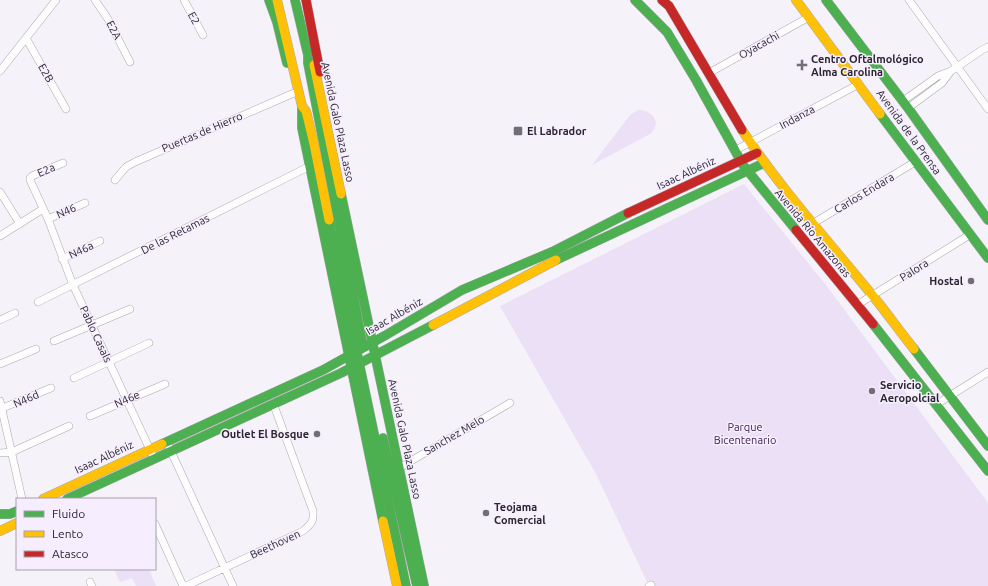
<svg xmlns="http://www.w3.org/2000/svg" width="988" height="586" font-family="Ubuntu,sans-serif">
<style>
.green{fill:#ebe0f6}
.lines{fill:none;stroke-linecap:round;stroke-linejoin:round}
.street-casing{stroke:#aba8af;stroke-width:8}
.fast-casing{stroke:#aba8af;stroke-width:10}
.slow-casing{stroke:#aba8af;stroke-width:10}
.jam-casing{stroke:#aba8af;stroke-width:10}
.street{stroke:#fefdfe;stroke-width:7}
.fast{stroke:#4caf50;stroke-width:9}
.slow{stroke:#ffc107;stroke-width:9}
.jam{stroke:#c62828;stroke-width:9}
.poi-dot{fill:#726e76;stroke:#f6eefe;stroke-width:1.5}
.labels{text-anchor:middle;stroke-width:3;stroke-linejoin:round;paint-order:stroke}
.street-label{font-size:11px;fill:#2b272f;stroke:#f6eefe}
.poi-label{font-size:11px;font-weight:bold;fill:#2b272f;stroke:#f6eefe;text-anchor:start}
.park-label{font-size:11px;fill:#3a1e50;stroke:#f6eefe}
</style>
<rect width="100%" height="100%" fill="#f6f2fa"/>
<path class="green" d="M639,110C654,111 662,123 650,134L592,165L630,115L635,112Z
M744,184L826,285L988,503V586H649L596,474L500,306Z
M114,569H149L156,586H136L132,578L120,582Z"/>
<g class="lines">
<g class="street-casing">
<path id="street" d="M95,0L108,19L130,62
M184,0L203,35
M909,0L988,109
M26,38L66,109
M0,71L56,0
M709,73L809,17
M903,101L938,76L951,71
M908,108L942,83L951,71L982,50L988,47
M734,151L859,84
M63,163L32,176L30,178V180L48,219L73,285L152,454
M115,180L126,167L135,162L294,93
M0,192L20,224
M48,219L85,203
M812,224L915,162
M0,236L43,209
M62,259L100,241
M38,302L310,166
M857,305L971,234
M0,320L15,313
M54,341L130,309
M0,364L36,349
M74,378L149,343
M0,401L22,499
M937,404L988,372
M0,409L51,388
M90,416L165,384
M169,447L233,586
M0,453L12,452L69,426
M399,468L510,403
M155,524L183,586
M90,582L92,586
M186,586L303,531C311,524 314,522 313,511L273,403
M649,586L651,585"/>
</g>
<g class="fast-casing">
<path id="fast" d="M269,0L277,22L287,63
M295,0L308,55V63L362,341
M635,0L667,32L696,80L743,165L796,230
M826,0L908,108L988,220
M302,106V128L383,521
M880,114L988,258
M341,194L424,586
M329,220L406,586
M556,260L764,163
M873,324L988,471
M914,349L988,446
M383,438L417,586
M162,444L323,370L386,335L462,290L554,251L628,213
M67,499L341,373L433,325
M0,514H10L17,511"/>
</g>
<g class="slow-casing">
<path id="slow" d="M277,0L302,106L306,111L314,144L329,220
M796,0L880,114
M314,65L341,194
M742,130C782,191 831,244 877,301C889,316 901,333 914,349
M433,325L556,260
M43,499L162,444
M383,521L397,586
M0,531L17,523"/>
</g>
<g class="jam-casing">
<path id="jam" d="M306,0L320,72
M662,0L669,6L742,130
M628,213L757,153
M796,230L873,324"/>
</g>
<use href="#street" class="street"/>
<use href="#fast" class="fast"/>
<use href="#slow" class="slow"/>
<use href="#jam" class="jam"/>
</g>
<g class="poi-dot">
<path d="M800 59h4v4h4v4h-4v4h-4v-4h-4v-4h4z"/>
<rect x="513" y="126" width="10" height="10" rx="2"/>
<circle cx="971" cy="281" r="4"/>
<circle cx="872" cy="391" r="4"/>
<circle cx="317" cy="434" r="4"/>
<circle cx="486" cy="513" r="4"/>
</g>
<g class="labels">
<g class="street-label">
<text transform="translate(194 18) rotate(61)" y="4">E2</text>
<text transform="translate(114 30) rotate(62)" y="4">E2A</text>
<text transform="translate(759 45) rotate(-29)" y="4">Oyacachi</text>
<text transform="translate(46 73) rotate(60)" y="4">E2B</text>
<text transform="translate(797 117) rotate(-28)" y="4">Indanza</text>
<text transform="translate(338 122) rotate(78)" y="4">Avenida Galo Plaza Lasso</text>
<text transform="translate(202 132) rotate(-23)" y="4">Puertas de Hierro</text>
<text transform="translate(909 132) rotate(54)" y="4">Avenida de la Prensa</text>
<text transform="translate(46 170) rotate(-23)" y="4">E2a</text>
<text transform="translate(686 173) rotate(-25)" y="4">Isaac Albéniz</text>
<text transform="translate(864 193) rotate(-31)" y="4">Carlos Endara</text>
<text transform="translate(66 211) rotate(-24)" y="4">N46</text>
<text transform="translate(813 233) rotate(50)" y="4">Avenida Río Amazonas</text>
<text transform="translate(175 234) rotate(-27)" y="4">De las Retamas</text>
<text transform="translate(81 250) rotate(-25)" y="4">N46a</text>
<text transform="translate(914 270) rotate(-32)" y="4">Palora</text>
<text transform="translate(394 316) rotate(-30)" y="4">Isaac Albéniz</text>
<text transform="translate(96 334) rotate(65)" y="4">Pablo Casals</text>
<text transform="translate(26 399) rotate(-24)" y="4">N46d</text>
<text transform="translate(127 399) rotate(-24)" y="4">N46e</text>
<text transform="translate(454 435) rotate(-30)" y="4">Sanchez Melo</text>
<text transform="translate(405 439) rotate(78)" y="4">Avenida Galo Plaza Lasso</text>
<text transform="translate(104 457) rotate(-25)" y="4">Isaac Albéniz</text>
<text transform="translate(275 544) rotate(-25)" y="4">Beethoven</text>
</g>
<g class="poi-label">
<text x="811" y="63">Centro Oftalmológico<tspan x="811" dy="13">Alma Carolina</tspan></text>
<text x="527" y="135">El Labrador</text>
<text x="963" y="285" text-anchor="end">Hostal</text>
<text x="880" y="389">Servicio<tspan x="880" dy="13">Aeropolcial</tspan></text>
<text x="309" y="438" text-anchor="end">Outlet El Bosque</text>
<text x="494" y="511">Teojama<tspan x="494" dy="13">Comercial</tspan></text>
</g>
<g class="park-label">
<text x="745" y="431">Parque<tspan x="745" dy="13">Bicentenario</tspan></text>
</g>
</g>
<rect x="16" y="498" width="140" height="72" fill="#f6eefe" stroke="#a59eab"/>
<rect x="24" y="511" width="20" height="6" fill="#4caf50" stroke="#a59eab"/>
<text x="52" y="518" font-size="12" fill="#2b272f">Fluido</text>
<rect x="24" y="531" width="20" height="6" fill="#ffc107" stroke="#a59eab"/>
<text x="52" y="538" font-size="12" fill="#2b272f">Lento</text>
<rect x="24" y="551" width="20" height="6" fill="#c62828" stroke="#a59eab"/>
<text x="52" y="558" font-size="12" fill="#2b272f">Atasco</text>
</svg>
